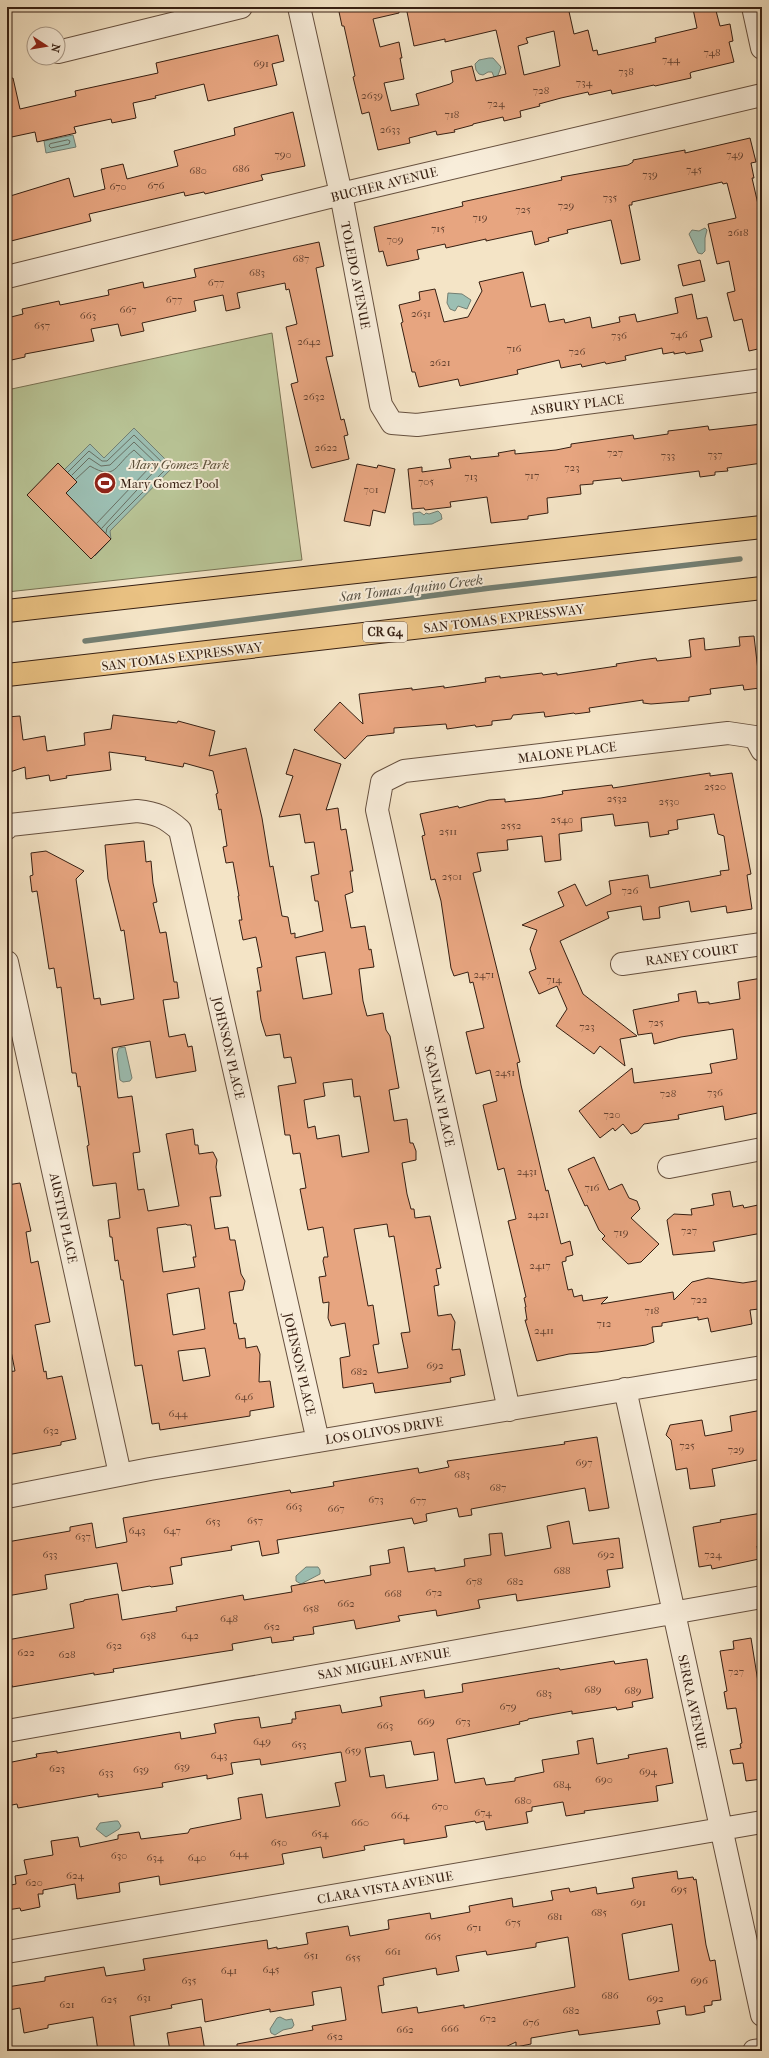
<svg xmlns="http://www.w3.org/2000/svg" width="769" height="2058" font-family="'IM FELL French Canon',serif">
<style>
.green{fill:#b9c597;stroke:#787254}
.water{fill:#9cbfb3;stroke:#737f73}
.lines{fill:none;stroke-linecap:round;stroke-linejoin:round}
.shore{stroke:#696f62;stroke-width:1}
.stream{stroke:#737f73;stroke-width:5.5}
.building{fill:#e7a580;stroke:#361f12;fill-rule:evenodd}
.minor-casing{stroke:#66503f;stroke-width:24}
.highway-casing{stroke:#361f12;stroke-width:24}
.minor{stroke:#f8edda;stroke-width:22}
.highway{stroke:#eac283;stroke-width:22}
.labels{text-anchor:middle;stroke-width:4;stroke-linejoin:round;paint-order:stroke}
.number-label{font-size:11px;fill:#62402e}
.shield{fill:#f8edda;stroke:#705d4e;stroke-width:1}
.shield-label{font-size:12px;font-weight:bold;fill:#361f12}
.street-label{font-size:13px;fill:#361f12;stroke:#f8edda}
.park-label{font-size:13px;font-style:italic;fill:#5d513a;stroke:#f8edda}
.poi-label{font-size:13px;fill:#361f12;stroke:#f8edda;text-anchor:start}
.water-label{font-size:14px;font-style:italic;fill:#554f42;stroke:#f8edda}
</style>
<rect width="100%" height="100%" fill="#f4e4c6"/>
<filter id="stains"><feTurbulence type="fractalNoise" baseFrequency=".005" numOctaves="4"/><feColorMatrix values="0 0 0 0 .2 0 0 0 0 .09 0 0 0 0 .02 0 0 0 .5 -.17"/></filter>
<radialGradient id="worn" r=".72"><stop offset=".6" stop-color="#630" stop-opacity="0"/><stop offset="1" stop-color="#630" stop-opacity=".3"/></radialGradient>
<path class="green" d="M272,333L302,560L7,592V390Z"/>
<path class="water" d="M489,58H493L501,67L497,78L494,77L492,72H488L483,75L479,74L476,70L475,64L479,60Z
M73,135L76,147L46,153L44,141Z
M705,228L707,230L705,238V251L702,254L698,253L689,234L692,230L699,231Z
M448,293L462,294L471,300L467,309L458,306L455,311L450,309L447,303Z
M134,428L173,467L110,531L111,539L95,556L36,498L90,444L104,458Z
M438,511L441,514L442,519L432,524L414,525L413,513L420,512L424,515L426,513L429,514Z
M125,1047L132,1078L130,1081L123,1082L120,1080L117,1054L119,1048Z
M306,1567H318L320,1570V1574L301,1584L296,1581V1576Z
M115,1821H118L121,1826L119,1829L106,1837L96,1829L100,1823Z
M280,2017L286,2020L292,2019L294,2025L292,2028L283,2030L275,2035L271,2033L270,2029L277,2018Z"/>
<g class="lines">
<path class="shore" d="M68,140L70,141L69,144L51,148L49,146L50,144Z
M68,472L89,451L102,461H107L134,435L166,466V469L107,528L106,533
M72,475L89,458L101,466L110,465L134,442L159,466L102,528
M76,479L90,466C116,481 114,466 134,450L151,466L97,523"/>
<path class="stream" d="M85,641L490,588L740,559"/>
</g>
<path class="building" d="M338,7H399V13L373,19L380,47L399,42L402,58H400L404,79L384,83L391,111L419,105L416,94L450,84L453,82L451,71L472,66L476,81L506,74L496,30L445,42V39L414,46L406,7H568L574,34L588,30L593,51L597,50L598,55L656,42L655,38L697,28L693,9L715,7L720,26L730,24L733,41L729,42L734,62L692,72L690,73L691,78L655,86L654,85L612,94L611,90L589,95L588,92L561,98L539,104L540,106L520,111L521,117L504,121L503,117L473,124V125L454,130L455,132L437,135L436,131L409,138L410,143L378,150L369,112L362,114L353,77L355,76L344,26H342ZM554,31L560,66L524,75L518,46L528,43L526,38Z
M278,35L284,61L272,64L277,85L208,101L204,84L155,96L156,98L133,103L136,118L112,123L111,119L74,127L76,133L37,142L35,132L7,138V79L13,78L20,109L76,96L75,91L158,73L156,63Z
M293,112L305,166L261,175L263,180L205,194L204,192L185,196L184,192L89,214L91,221L11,241L7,224V197L69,178L74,197L105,189L101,169L123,164L127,179L178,166L174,151L235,135L234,128Z
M750,138L756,162L751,163L754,178H752L760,213L762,212V348L749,351L742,319L734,321L727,293L735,291L729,261L717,264L708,224L736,218L727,183L723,184L722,182L632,202V205H629L640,260L621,264L611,220L567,230L568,233L548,238L549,241L535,245L532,231L486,241V239L446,248L445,244L417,250L419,259L387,266L383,251L379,252L374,227L463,206L462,202L562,180L561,177L628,165L633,162V160L685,150V153Z
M319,242L324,266L316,268L333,356L326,357L341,420L344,419L348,435L344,436L349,459L312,468L311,466L291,384L298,382L286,327L297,324L289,289L286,290L285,283L237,293L240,308L226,311L223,295L194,301L196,311L142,323L144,331L121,336L118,324L91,329L94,341L25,354V357L7,361V318L23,314L22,309L59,301L60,305L109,295L108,290L143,282L144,288L196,277L194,269Z
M700,260L705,281L683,286L678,265Z
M523,272L531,307L545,304L549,322L564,319L565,323L590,317L592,328L620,322L619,317L635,314L637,322L678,313L675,298L692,294L697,319L707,317L712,337L700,340L703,351L686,354L685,352L674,354V352L663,354L662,348L625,356L626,360L606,364L605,362L582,367L581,364L561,368L559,360L517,370L518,374L460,386L458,379L419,387L415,372H412L401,323L403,322L399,305L420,300L419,292L435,289L444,322L468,317L482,291L479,282Z
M762,424V463L727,468L728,471L715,472V475L700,477L699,471L622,481L621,478L593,481V484L580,485L581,494L547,498L548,513L528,516V519L491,523L487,497L450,502L451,507L425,510L424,508L412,509L408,469L422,467V472L451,468L449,459L470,456L471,459L499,456L498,453L515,450V454L556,450L571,447V444L633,435L634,439L668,434V431L685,429L708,426L709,430Z
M58,463L77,482L66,493L111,539L91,559L27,495Z
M357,464L377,468L378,465L395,469L385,513L373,510L370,526L344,521Z
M754,636L760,688L744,690L743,685L710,689L711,694L689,697V701L651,704L643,703V700L589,708L590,712L575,714L574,713L545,717L544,712L513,715L511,719L492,721V725L476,727L475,725L447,729L446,724L394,728V733L367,736L345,759L314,730L340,702L363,724L359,694L412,688V690L444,686V688L486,682L485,678L500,676V678L542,673L543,675L557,673V675L617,666L616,664L641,660L656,658L657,661L691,657L689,640L704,638L705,650L740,646L739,637Z
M113,715L177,723L178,721L215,731L209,756L246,748L262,818L270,867L273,866L282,916L288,917L291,934L295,933V938L323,931L318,901H315L311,876L319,874L314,842L305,843L300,814L279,817L293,776L286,774L294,749L341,764L326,810L338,808L341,830L346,829L353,871H350L353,892L345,895L351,928L365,926L369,950L371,949L374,967L359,969L363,1001L367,1016L383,1013L386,1030L390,1036L399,1088L389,1090L394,1121L407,1119L410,1143H413L416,1151V1160L402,1163L407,1194L411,1209H414L415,1218L430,1216L441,1268L436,1269L439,1285L434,1286L438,1316L451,1314L455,1322L452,1350L460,1349L465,1375L450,1378L451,1382L375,1393L373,1383L343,1388L340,1358L350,1356L345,1323L331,1326L328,1318L329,1302L323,1303L319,1277L326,1276L323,1261L324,1257H328L323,1227L308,1230L300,1189L306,1188L300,1153L293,1154L290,1135H285L278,1086L296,1083L291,1057L284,1058L280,1034L266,1036L261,1020L257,991H261L257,968L262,967L256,937L243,940L239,920H242L238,896H239L233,862L226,863L223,847L227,846L221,809L219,810L216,794L218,793L213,771L184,763L183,767L145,760L146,757L109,752L111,770L66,776L67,778L50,781L49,775L26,779L25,767L7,773V717L20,716L23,740L45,736L47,751L85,745L84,733L111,729ZM325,952L332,994L303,999L296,957ZM352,1079L354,1097L360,1096L369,1152L342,1157L339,1135L317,1139L315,1126L308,1128L304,1100L325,1096L323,1083ZM387,1224L389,1237L394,1236L410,1332L401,1333L408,1368L378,1373L373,1345L379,1344L373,1305L368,1306L354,1229Z
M710,773V776L732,773L751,874L747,875L752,909L727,913L726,906L691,912L689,901L659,907L660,918L643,920L641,906L607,912L609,918L560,941L583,994L637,1036L620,1039L625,1066L600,1046L594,1054L556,1026L567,1009L557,986L539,994L529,972L536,969L530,949L537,930L522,925L564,906L558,892L575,884L586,906L611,894L609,881L648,875L650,888L721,875L720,871L729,870L724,836L718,834L714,814L677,820L678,829L668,831L669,834L650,837L648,822L615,826L613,814L581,818L582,831L559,834L561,860L545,862L542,836L507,840L508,850L477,853L481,871L473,873L520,1062L517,1063L521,1085L546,1191L548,1190L561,1244L570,1241L573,1255L566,1257V1261L562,1262L568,1290L572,1289L574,1297L582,1295L583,1301L608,1297L601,1304L673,1292L674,1300L692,1282L708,1278L743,1283L762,1280V1306H759V1309L750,1310L752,1324L711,1332L708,1318L698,1320V1317L662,1323V1326L652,1327L654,1342L646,1345L598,1352L569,1354L537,1361L525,1320H527L525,1307H526L524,1298L526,1297L508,1221L516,1219L504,1168L498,1170L483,1105L497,1101L490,1070L476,1074L466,1032L484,1028L473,982L470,983L468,972L454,976L451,968L441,901L435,879L431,880L422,836L425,835L420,814L458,806L459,808L489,800L505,799V802L541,798L563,794L562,791L612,785L613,788Z
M144,841L146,862L151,861L153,883L157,902L153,903L160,933L166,932L174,982H177L179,998L163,1000L169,1037L185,1034L188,1047L192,1046L196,1071L156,1078L150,1041L112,1048L118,1098L132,1096L140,1152L133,1153L138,1190L144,1189L148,1211L179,1206L166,1134L193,1129L195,1145H198L199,1154L213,1152L217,1160L216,1167L221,1196L210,1197L215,1229L228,1227L230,1240H235L241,1274L245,1281L243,1290L229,1292L234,1324L236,1323L239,1339L245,1338L246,1348L257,1346L260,1354L259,1382L270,1381L274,1407L250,1411V1416L160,1430L159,1423L152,1424L142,1365L135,1366L123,1280H121L118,1260L115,1261L112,1237H110L108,1220L120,1218L116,1183L93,1186L87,1146L89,1145L80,1086L78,1087L76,1073H72L61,987L57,988L54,968L49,969L37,891L32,892L30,876L33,875L31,853L46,851L84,871L76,879L94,999L100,998L101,1005L134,999L124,930L121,931L108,879L105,845ZM186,1224L187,1225H191L196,1257H193L195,1267L163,1272L157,1228ZM199,1288L205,1329L173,1335L167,1294ZM205,1348L210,1376L183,1381L178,1351Z
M762,978V1112L725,1120L723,1106L678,1115L679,1119L644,1124L638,1131L631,1134L623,1124L615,1131L613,1128L600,1138L579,1111L632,1068L634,1083L712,1073L710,1064L737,1059L733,1029L681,1037L654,1044L652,1033L638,1035L633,1010L679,1001L678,994L696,991L698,1003L709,1002V1004L740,999L738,982Z
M594,1157L609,1190L622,1184L629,1198L637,1201L640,1209L631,1218L659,1244L641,1262L628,1264L602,1239L605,1236L599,1230L587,1205L585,1206L568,1169Z
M20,1183L31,1231L26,1232L31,1263L38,1261L50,1322L35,1325L44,1372L46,1371L47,1379L62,1376L76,1439L61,1442V1445L7,1455V1372L15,1371L7,1331V1185Z
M730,1191L733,1207L743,1205L744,1208L758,1205L762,1233L713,1242L715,1251L673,1255L667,1220L674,1214L692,1215L691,1209L714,1205L712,1194Z
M762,1410V1459L712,1469L715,1486L690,1489L687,1468L676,1470L671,1440L666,1435L670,1425L702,1420L705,1436L732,1431L730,1416Z
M597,1437L609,1508L589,1511L585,1488L471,1509L472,1515L459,1517L457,1508L426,1514L427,1521L414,1524L412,1518L277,1540L279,1553L262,1556L259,1541L231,1546L232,1550L181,1558L182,1565L170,1567L173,1584L151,1587L150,1586L122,1591L117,1563L45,1575L47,1589L7,1596V1542L70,1531V1527L92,1523L96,1548L127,1542L123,1518L290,1490L291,1493L334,1486L333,1482L418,1468L419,1473L449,1467L447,1461L565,1444L564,1442Z
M762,1513V1545L757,1546L759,1559L712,1569L711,1565L699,1567L693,1527L721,1522L720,1520Z
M569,1521L573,1544L619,1538L623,1568L607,1570L610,1587L517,1601L516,1594L478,1600L480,1608L437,1616L436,1610L398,1616L400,1621L356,1629L354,1620L313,1627L314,1634L293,1637L294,1640L272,1643L271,1637L232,1644L233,1650L113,1669L114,1672L94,1675V1673L12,1687V1685L7,1686V1640L74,1628L70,1604L84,1601V1600L118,1594L122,1620L177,1611L176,1607L243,1595L244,1600L292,1592L291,1586L324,1580L325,1583L371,1575L370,1566L390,1563L388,1550L404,1547L408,1572L435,1568V1571L465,1566L464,1559L491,1555L489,1534L502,1533L505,1556L551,1548L547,1526Z
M751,1638L758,1682L762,1681V1779L746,1781L743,1763L733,1764L730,1750L741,1748L740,1744L742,1743L736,1708L727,1709L724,1692L727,1691L720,1651L734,1649L733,1641Z
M647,1659L653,1698L632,1702L633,1707L617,1710L616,1707L572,1714V1711L528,1719V1720L519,1722L520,1724L447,1739L455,1783L484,1778L486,1785L515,1781V1778L544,1772L542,1760L579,1754L577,1741L593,1738L597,1764L629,1758L628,1755L667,1748L673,1783L656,1786L658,1801L584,1811L585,1813L566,1816L563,1802L532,1807V1811L526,1812L528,1823L486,1830L484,1821L476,1823L475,1821L445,1826L447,1837L404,1844V1839L364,1846L365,1850L323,1858L321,1847L282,1854L284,1864L160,1885L159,1876L119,1883L120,1892L77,1899L75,1884L43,1890V1894H38L40,1907L21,1911L20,1908L7,1910V1886L16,1884L15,1876L27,1874L24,1860L53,1855L51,1841L78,1837L80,1847L118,1839V1835L139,1832L141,1839L188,1833L190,1829L241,1819L238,1798L262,1794L266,1818L340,1806L335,1783L346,1781L341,1752L261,1765L260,1759L231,1763L233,1774L207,1779V1775L162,1783L163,1787L98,1797V1794L18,1808L17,1804L7,1806V1763L37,1757L36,1754L57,1751V1753L180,1732L181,1739L216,1733L214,1724L235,1720L259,1717L261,1728L292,1723V1719H296L295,1712L340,1705L342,1713L382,1706L380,1697L424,1690L425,1698L463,1692L462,1684L559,1668L560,1670L614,1661L615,1664ZM411,1741L414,1755L434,1752L438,1780L386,1788L384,1775L370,1777L365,1748Z
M677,1871L678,1879L693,1877L694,1880L696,1879L706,1945L710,1961L715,1960L721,2000L712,2001V2005L704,2006L705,2012L691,2015H686L685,2006L657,2011L660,2024L579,2035L578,2030L531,2038V2044L516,2047V2042L501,2049L470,2047L471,2051H237V2044L313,2030L312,2026L346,2020L341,1987L312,1992L314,2005L270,2012V2009L205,2022L202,1999L171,2005L172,2008L130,2016L135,2051H98L93,2017L48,2025V2028L24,2033L20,2008L9,2010L7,1987L45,1981V1977L104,1967L106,1976L145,1970L143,1959L267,1940L268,1949L277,1947V1949L308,1944L306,1933L348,1926L350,1936L389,1929L388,1920L430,1913L431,1919L470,1912L469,1906L512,1898L513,1907L553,1900L551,1891L569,1888L570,1892L596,1887L597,1894L634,1888L632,1878ZM672,1924L679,1971L629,1980L622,1934ZM568,1937L575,1987L464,2008V2005L418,2013L417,2007L382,2013L378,1986L384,1985L383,1978L436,1968L437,1975L459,1971L456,1956L486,1951L487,1955L536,1947V1943Z
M201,2027L205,2051H170L167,2033Z"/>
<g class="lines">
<g class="minor-casing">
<path id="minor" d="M299,7L341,194L381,405L392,423L417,425L762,380
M753,7L762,48
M58,52L241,7
M7,277L341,194L762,95
M7,828L10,825L137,811C157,813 165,817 180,830L318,1441
M7,962L120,1474
M622,964L762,944
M669,1167L762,1149
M625,1389L762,2015
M509,1410L377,810L382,782L404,771L728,733L755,737L762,750
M7,1497L150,1469L762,1367
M7,1731L762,1597
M7,1952L762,1822
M754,2051L762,2050"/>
</g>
<g class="highway-casing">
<path id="highway" d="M7,611L762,527
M7,675L762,588"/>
</g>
<use href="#minor" class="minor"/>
<use href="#highway" class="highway"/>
</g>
<defs>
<g id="stadium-disc" transform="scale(1.15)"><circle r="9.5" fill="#8f2418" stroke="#f8edda"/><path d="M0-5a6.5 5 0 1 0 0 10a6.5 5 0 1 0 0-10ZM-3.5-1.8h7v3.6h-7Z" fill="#fff"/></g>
</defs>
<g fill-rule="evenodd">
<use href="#stadium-disc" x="105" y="483"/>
</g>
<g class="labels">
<g class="number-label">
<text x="712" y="56">748</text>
<text x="671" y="63">744</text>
<text x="261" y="67">691</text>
<text x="626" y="75">738</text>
<text x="584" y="86">734</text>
<text x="541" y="94">728</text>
<text x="372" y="99">2639</text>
<text x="496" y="107">724</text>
<text x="452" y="118">718</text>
<text x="390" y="133">2633</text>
<text x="283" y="158">790</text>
<text x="735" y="158">749</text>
<text x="241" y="172">686</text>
<text x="694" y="173">745</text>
<text x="198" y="174">680</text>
<text x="650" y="178">739</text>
<text x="156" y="189">676</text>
<text x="118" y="190">670</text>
<text x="610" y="201">735</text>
<text x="566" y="209">729</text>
<text x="523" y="213">725</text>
<text x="480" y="221">719</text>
<text x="438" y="232">715</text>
<text x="738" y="236">2618</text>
<text x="395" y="243">709</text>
<text x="301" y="262">687</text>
<text x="257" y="276">683</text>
<text x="216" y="286">677</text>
<text x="174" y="303">677</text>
<text x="128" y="313">667</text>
<text x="421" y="317">2631</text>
<text x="88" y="319">663</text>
<text x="42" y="329">657</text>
<text x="679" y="338">746</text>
<text x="619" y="339">736</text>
<text x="309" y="345">2642</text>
<text x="514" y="352">716</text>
<text x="577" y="355">726</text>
<text x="440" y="366">2621</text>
<text x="314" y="400">2632</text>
<text x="326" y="451">2622</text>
<text x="615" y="456">727</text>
<text x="715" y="458">737</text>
<text x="668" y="459">733</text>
<text x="572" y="471">723</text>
<text x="532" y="479">717</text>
<text x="471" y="480">713</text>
<text x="426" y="485">705</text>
<text x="371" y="493">701</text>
<text x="715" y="790">2520</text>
<text x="617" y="802">2532</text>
<text x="669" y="805">2530</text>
<text x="562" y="823">2540</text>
<text x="511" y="829">2552</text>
<text x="448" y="835">2511</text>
<text x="452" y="880">2501</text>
<text x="630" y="894">726</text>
<text x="484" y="978">2471</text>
<text x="554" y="983">714</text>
<text x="656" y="1026">725</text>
<text x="587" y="1030">723</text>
<text x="505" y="1076">2451</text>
<text x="715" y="1096">736</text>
<text x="668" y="1097">728</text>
<text x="612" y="1118">720</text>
<text x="527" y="1175">2431</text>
<text x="592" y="1191">716</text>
<text x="538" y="1218">2421</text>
<text x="689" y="1234">727</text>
<text x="621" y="1236">719</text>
<text x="540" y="1269">2417</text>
<text x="699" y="1303">722</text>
<text x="652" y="1314">718</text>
<text x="604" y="1327">712</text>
<text x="544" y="1334">2411</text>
<text x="435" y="1369">692</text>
<text x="359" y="1375">682</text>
<text x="244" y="1400">646</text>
<text x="178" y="1417">644</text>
<text x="51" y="1434">632</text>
<text x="687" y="1449">725</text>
<text x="736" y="1453">729</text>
<text x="584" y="1466">697</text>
<text x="462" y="1478">683</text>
<text x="498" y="1491">687</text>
<text x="376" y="1503">673</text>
<text x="418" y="1504">677</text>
<text x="294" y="1510">663</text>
<text x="336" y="1512">667</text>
<text x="255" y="1524">657</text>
<text x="213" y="1525">653</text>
<text x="137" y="1534">643</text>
<text x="172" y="1534">647</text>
<text x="83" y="1540">637</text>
<text x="50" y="1558">633</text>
<text x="606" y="1558">692</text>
<text x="713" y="1558">724</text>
<text x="562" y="1574">688</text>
<text x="474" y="1585">678</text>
<text x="515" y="1585">682</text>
<text x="434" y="1596">672</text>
<text x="393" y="1597">668</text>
<text x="346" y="1607">662</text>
<text x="311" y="1612">658</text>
<text x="229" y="1622">648</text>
<text x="272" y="1630">652</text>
<text x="148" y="1639">638</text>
<text x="190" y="1639">642</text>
<text x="114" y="1649">632</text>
<text x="26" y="1656">622</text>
<text x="67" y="1658">628</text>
<text x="736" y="1675">727</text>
<text x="593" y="1693">689</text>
<text x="633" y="1694">689</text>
<text x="544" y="1697">683</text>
<text x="508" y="1710">679</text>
<text x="426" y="1725">669</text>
<text x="463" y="1725">673</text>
<text x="385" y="1729">663</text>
<text x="262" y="1745">649</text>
<text x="299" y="1748">653</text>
<text x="353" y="1754">659</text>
<text x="219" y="1759">643</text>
<text x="182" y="1770">639</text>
<text x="57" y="1772">623</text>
<text x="141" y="1773">639</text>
<text x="648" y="1775">694</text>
<text x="106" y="1776">633</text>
<text x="604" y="1783">690</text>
<text x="562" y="1788">684</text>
<text x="523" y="1804">680</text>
<text x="440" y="1810">670</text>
<text x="483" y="1816">674</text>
<text x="400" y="1819">664</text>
<text x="360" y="1826">660</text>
<text x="320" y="1837">654</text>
<text x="279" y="1846">650</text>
<text x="239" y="1857">644</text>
<text x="119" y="1859">630</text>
<text x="155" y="1861">634</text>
<text x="197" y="1861">640</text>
<text x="75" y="1879">624</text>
<text x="34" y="1886">620</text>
<text x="679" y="1893">695</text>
<text x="638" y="1906">691</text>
<text x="599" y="1916">685</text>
<text x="555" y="1920">681</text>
<text x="513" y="1926">675</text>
<text x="474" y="1931">671</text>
<text x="433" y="1940">665</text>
<text x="393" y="1955">661</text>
<text x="311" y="1959">651</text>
<text x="353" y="1961">655</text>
<text x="271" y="1973">645</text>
<text x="229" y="1974">641</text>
<text x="189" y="1984">635</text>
<text x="699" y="1984">696</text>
<text x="610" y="1999">686</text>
<text x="144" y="2001">631</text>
<text x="655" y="2002">692</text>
<text x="109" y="2003">625</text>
<text x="67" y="2008">621</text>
<text x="571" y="2014">682</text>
<text x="488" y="2022">672</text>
<text x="531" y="2026">676</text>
<text x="450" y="2032">666</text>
<text x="405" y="2033">662</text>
<text x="335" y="2040">652</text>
</g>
<rect class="shield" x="363" y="622" width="44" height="20" rx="3"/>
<g class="shield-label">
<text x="385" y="636">CR G4</text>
</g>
<g class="street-label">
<text transform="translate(384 184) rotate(-14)" y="5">BUCHER AVENUE</text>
<text transform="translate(356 275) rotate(79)" y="5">TOLEDO AVENUE</text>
<text transform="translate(577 404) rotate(-7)" y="5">ASBURY PLACE</text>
<text transform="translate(504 618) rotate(-7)" y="5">SAN TOMAS EXPRESSWAY</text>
<text transform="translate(182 656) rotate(-7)" y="5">SAN TOMAS EXPRESSWAY</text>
<text transform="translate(567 752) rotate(-7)" y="5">MALONE PLACE</text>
<text transform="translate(692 954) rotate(-8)" y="5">RANEY COURT</text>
<text transform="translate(229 1048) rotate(77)" y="5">JOHNSON PLACE</text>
<text transform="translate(440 1096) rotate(78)" y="5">SCANLAN PLACE</text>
<text transform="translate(64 1218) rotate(78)" y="5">AUSTIN PLACE</text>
<text transform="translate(300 1364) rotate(77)" y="5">JOHNSON PLACE</text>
<text transform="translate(384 1430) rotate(-9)" y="5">LOS OLIVOS DRIVE</text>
<text transform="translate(384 1663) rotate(-10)" y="5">SAN MIGUEL AVENUE</text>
<text transform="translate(693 1702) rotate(78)" y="5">SERRA AVENUE</text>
<text transform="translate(385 1887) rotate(-10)" y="5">CLARA VISTA AVENUE</text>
</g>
<g class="park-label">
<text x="179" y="469">Mary Gomez Park</text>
</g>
<g class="poi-label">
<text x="120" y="488">Mary Gomez Pool</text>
</g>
<g class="water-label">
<text transform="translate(411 588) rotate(-7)" y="5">San Tomas Aquino Creek</text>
</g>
</g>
<rect width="769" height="2058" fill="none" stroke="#f4e4c6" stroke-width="24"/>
<rect x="8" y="8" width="753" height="2042" fill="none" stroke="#361f12" stroke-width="2"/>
<rect x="12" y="12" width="745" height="2034" fill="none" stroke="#361f12"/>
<g transform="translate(46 46) rotate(102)"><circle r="19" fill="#f8edda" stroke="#aa9b8a"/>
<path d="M0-3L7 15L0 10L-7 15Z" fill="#8f2418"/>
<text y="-6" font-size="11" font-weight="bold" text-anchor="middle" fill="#361f12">N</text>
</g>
<rect width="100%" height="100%" filter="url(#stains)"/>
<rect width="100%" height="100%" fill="url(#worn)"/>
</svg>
